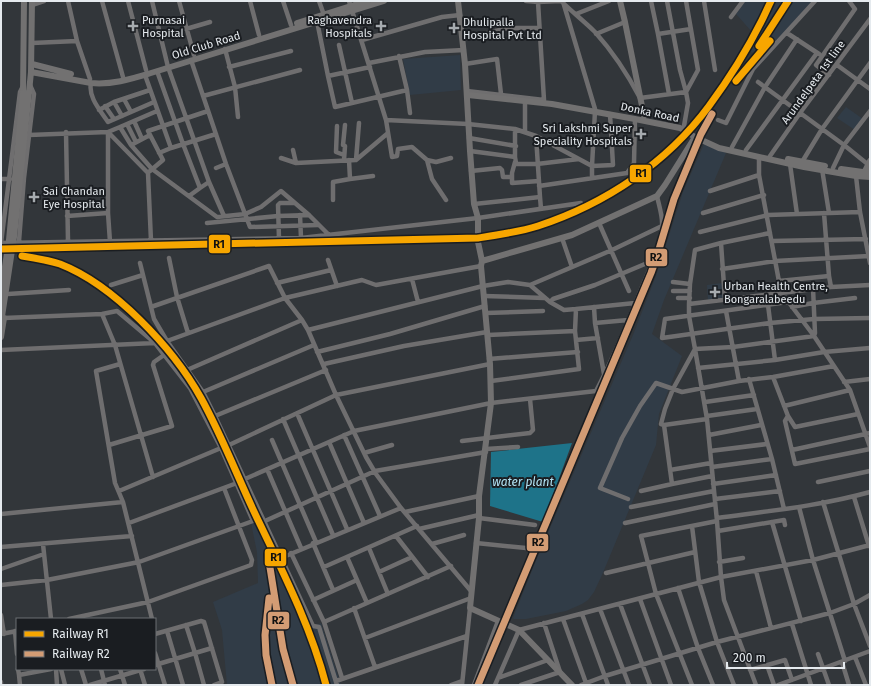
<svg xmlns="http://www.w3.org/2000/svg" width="871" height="686" font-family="'Fira Sans',sans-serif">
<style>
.built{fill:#313c47}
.water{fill:#1e7389}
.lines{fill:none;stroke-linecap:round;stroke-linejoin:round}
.street{stroke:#6f6e6f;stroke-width:4.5}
.secondary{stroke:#727171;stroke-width:6}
.secondary-bridge{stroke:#727171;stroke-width:6}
.rail-1-casing{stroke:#1a1d21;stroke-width:10}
.rail-2-casing{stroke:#1a1d21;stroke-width:10}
.rail-1{stroke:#f7a600;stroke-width:7}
.rail-2{stroke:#d39c74;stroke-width:7}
.poi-dot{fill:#a6abaf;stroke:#1a1d21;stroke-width:1.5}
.labels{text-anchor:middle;stroke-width:4;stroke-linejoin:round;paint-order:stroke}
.poi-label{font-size:11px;fill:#e5eaee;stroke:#1a1d21;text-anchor:start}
.street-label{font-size:11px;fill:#e5eaee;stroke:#1a1d21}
.water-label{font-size:12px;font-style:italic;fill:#b2e4f5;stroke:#1a1d21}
.line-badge{stroke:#1a1d21;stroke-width:1.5}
.pale-badge-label{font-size:11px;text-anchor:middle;font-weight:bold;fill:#111}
</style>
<rect width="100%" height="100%" fill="#32363a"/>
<path class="built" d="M745,1H813L787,33L761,56L743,49L753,33L736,14Z
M460,55L461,90L410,95L403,59Z
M846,107L863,119L855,130L837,118Z
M704,144L726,153L664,300L652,334L682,356L659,414L656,445L602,575L594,592L588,600L582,604L566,611L526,619H514L513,618L535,563L633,335L656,276L683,192Z
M722,283L724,300L708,302L707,285Z
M208,406L311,627L321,623L341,685H227L222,630L213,602L258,583L257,552L251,523L255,521L204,408Z"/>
<path class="water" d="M572,443L543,522L490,506L491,452Z"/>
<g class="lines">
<path class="street" d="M68,1L77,41L90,79
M102,1L123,77
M128,1L146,70
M152,1L168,67L209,182L224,216
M179,1L194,55
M250,1L259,35
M283,1L291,25
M319,1L324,15
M349,1L386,120L392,157L397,156L398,149L412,147L427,160L432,179L446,200
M526,1L538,2
M651,1L658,34L691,29
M667,1L680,70L686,92L698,70L686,1
M704,1L715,70
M32,5L44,1
M564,5L595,109
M576,14L609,1
M731,17L743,1
M317,21L328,76L335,107L407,90
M186,29L210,22
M787,33L819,54
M596,34L625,22
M658,34L669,94
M463,39L508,28H539
M362,40L442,17L460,15
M32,43L77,41
M339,45L352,103
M225,49L235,87L238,117
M399,56L407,90L410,113
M191,60L226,164L250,227L318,225
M369,63L425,52L464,50
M465,64L497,59L501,94
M837,65L870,89
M229,67L291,51
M157,71L183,144L200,188L209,182
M145,75L171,148L159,153
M829,75L816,65L855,9L849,1
M328,76L370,67
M758,82L844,145L870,166
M91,83C88,97 100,110 108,122L154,102
M467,91L544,100L538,2L561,1C572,12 584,21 595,32C613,52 628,75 640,98L686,92L688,103L684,126
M203,96L300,70
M124,99L131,112
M114,102L122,116
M105,106L114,119
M99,110L114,102L150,90
M157,111L120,127L131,145L152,169L217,217L245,214L261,207L281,191L309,215L329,235
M595,111L592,166L613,165L610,114
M386,120L468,124L515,129L536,136L592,166V178
M718,120L726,123L753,69L815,1
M134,121L142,139
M127,124L136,142
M337,126L336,152L344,155
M66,132L68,241
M525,132V101
M29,135L108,132L148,173L151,241
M536,136L540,197
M469,138L516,146
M131,145L150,135
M732,147L765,87L797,39
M171,148L216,134
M293,150L296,163
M746,150L817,53
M470,151L515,157V129
M770,156L800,113L870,19
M515,157L516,163L517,164H537L579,159
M759,157V175L781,292L814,336L850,390L870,447
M281,158L296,163L356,160L388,133
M344,160L345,146L343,145L345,125
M349,160L350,179
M356,160L359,123
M427,160L436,162L451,158
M515,162L512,173V183L539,181
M802,162L822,129L870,63
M790,164L797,214
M216,168L226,164
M833,168L844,145L870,111
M822,169L829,213
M150,171L163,160L148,131L208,111
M471,171L500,168L502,170L503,177H512
M856,176L860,212L870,263
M1,179H10
M539,186L627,173L634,163L635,119
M710,191L759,175
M189,196L200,188
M333,200V182L350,179L373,176
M474,204L540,197L541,209
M703,213L764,195
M824,213L829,276
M300,215L301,238
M67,216L108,213
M207,223L278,216L309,215
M599,223L629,291
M700,232L768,215L860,212
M562,238L572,267
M279,239L278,205L280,203H294
M19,241L24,178L34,94L30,85
M772,241L866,239
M110,242L108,213V132L120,127
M1,243L301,238L478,218L581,203
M1,243L20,92L23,86
M721,243L695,250L690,284L689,304L831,287L829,276L779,281
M169,258L177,297L188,333
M328,260L337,286
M140,263L154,319L167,341L203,392L215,416L313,626L319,627L337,685
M722,269L775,261L869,256
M412,279L418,302
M673,282L690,284
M277,283L331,270
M111,285L143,275
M530,285L612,250L662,226
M831,287L870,285
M673,291H690
M8,294L69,290
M484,296L544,298
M678,298H690
M725,300L721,243L770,233
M550,302L553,299L595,285L652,261
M788,302L665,319L662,338L770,323L814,319L870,318
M689,304V316L695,349L673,389L665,409L661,424L664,425L707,419
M768,305L775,360
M151,307L269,266L285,298L302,320L308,330L336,395L366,457L376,474L401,508L471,591
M594,307L595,323L604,374
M792,307L813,303L855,298
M576,309L635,303
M726,311L739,381
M486,313L543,311
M102,314L115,345L153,477
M595,323L628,320
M308,330L483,286L508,282L530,285L550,302L564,310L576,309L575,331L579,369L491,381
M488,335L575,331
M576,340L598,338
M1,350L155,343L167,341L285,298L362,280L376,285L481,266
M317,352L390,334L485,306
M489,359L578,352
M120,364L96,371L115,483L123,502
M324,364L404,346L487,332
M698,368L775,360L824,352L870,348
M187,370L302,320
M773,377L788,416L795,427L858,414
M749,379L772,459L784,509
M844,382L870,379
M203,392L314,345
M705,402L754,395
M784,406L850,390
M297,413L347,529
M215,416L326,370
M707,416L757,409
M788,416L785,421L795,464L870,449
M283,419L333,535
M664,425L672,484
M344,435L380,516
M709,435L761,425
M272,440L316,542
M462,441L530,433L533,430L530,399
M329,442L364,523
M109,445L172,426L153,365L154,362L164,355
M229,445L336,395L490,364
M486,449L518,447
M792,450L870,433
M710,451L767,444
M364,453L392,445
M712,467L772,459
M267,469L301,548
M670,470L711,463
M245,479L354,431L491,403L596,391C615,356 629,318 644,282C650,268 662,241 662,226C663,217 659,206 657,196
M818,482L870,471
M713,484L776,475
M119,491L221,448
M641,491L672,484L712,476
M854,497L869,546
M628,499L600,488L622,438L640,406L656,383L682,392L739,381L773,377L834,366
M715,499L780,491
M823,502L854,604L870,646
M631,507L714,491
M799,507L813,560L845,661
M405,512L479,496
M1,514L123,502L152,619
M479,518L535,525
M717,518C768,511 820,506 870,492
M265,521L375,471L486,452
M772,522L801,621
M129,523L237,483
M625,523L715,504
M692,526L699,582L717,642L734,685
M419,529L479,515
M718,531L784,520L785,525
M396,536L428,577
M313,543L333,590
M476,543L526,548
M43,544L51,619
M432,544L464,535
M1,547L132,536
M369,548L388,594
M291,553L324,622L342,678
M347,557L367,603
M281,558L401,508
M719,562L743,558
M324,567L417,526
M1,569L44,554
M756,571L771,628
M379,572L412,557
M606,573L695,552
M1,585L47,580L139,562L253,521L221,448L190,388L155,343L117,311L102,314L4,318
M678,588L698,648L713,685
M640,599L671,685
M313,600L357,580
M620,604L650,685
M354,608L375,667
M600,609L629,685
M582,614L608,685
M1,615L4,634
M69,619L148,602L251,565L252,560L224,488
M563,619L586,683
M324,622L451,566
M792,624L811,685
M186,625L195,653L204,685
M15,631L17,654
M167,631L183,685
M1,634L17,631
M155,634L201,621L204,622L222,682L214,685
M365,638L471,598
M155,653L165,685
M818,654L829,685
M855,657L866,685
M842,662L849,685
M155,665L212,648
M767,665L774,685
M18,669L19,675
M56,669L57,685
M61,669L65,685
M81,669L86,685
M101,669L105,685
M120,669L125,685
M140,669L145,685
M750,670L785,660L792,680
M498,678L548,660
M336,681L467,636
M1,682V685
M20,685L19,675L51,669
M90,685L144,669
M451,685L462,681
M462,685L470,608
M474,685L498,621
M495,685L519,630L721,577L813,560L870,545
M521,685L560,672L544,623
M581,685L605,676L717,642L830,613L854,604L870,595
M692,685L656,594L641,536L717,521
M756,685L724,600L721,577L717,521L707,419L695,349L733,347L814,336L815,333L813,288
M778,685L870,651"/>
<path class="secondary" d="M458,1L465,64L470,151L474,204L478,218V242L482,261L481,266L490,364L491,403L479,496V518L470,608L519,630L572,685
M620,1L625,22L644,116
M297,23L367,1
M32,64L71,74
M31,72L91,83C112,85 131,79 151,73L384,1
M29,92L31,72L32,1
M23,93L24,1
M468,95L552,104L635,119L680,128L695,137L719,148L804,167L856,176L870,177
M788,159L825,166
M841,169L870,173
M863,175L870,161
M482,261L572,235L657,196L665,185L695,137
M1,337L4,318"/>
<path class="secondary-bridge" d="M1,293L9,240L23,93
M1,323L14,237L29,92"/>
<g class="rail-1-casing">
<path id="rail-1" d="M759,46L788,1
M736,81L770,41
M1,249L478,238C498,235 519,232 538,226C605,204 667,163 709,106C729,79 747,50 762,20C765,14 768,7 771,1
M22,256C35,258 48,260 60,264C114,285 173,348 201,398C222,436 238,478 257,518C283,572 311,627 326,685"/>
</g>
<g class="rail-2-casing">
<path id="rail-2" d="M268,555L283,649L293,685
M269,598L265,635L266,655L272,685
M478,685L651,273L657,256L674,199L701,134L712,114"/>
</g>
<use href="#rail-1" class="rail-1"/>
<use href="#rail-2" class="rail-2"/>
</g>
<g class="poi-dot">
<path d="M131 20h4v4h4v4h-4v4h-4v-4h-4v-4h4z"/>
<path d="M379 20h4v4h4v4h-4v4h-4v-4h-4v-4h4z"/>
<path d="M452 22h4v4h4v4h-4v4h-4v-4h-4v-4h4z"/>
<path d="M639 128h4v4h4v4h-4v4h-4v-4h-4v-4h4z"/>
<path d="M32 191h4v4h4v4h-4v4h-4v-4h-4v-4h4z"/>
<path d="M713 286h4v4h4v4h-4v4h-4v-4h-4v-4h4z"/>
</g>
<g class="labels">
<g class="poi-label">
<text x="142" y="24">Purnasai<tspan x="142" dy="13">Hospital</tspan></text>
<text x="372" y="24" text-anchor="end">Raghavendra<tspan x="372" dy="13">Hospitals</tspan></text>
<text x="463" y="26">Dhulipalla<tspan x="463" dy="13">Hospital Pvt Ltd</tspan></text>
<text x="632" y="132" text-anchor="end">Sri Lakshmi Super<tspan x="632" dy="13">Speciality Hospitals</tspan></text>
<text x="43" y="195">Sai Chandan<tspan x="43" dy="13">Eye Hospital</tspan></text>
<text x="724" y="290">Urban Health Centre,<tspan x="724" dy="13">Bongaralabeedu</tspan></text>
</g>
<g class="street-label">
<text transform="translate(206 45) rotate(-17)" y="4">Old Club Road</text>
<text transform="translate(813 82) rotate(-54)" y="4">Arundelpeta 1st line</text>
<text transform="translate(650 112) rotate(12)" y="4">Donka Road</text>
</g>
<g class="water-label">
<text x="523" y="486">water plant</text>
</g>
</g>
<g class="line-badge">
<rect x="629" y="164" width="23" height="19" rx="4" fill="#f7a600"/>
<rect x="208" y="234" width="23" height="20" rx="4" fill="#f7a600"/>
<rect x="645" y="248" width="23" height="19" rx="4" fill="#d39c74"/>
<rect x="526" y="533" width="23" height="19" rx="4" fill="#d39c74"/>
<rect x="264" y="548" width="23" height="19" rx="4" fill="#f7a600"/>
<rect x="267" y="611" width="23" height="19" rx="4" fill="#d39c74"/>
</g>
<g class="pale-badge-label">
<text x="641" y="177">R1</text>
<text x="219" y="248">R1</text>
<text x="656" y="261">R2</text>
<text x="538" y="546">R2</text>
<text x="276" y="561">R1</text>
<text x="278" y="624">R2</text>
</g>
<rect width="871" height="686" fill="none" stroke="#e5eaee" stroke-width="4"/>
<rect x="16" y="618" width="140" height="52" fill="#1a1d21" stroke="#6b6f73"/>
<rect x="24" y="631" width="20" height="6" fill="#f7a600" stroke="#6b6f73"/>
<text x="52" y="638" font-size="12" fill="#e5eaee">Railway R1</text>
<rect x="24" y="651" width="20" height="6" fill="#d39c74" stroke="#6b6f73"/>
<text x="52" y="658" font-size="12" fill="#e5eaee">Railway R2</text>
<path d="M727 662v6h117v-6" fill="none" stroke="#e5eaee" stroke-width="2"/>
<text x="733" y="662" font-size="12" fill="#e5eaee" stroke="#1a1d21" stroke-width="3" paint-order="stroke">200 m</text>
</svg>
